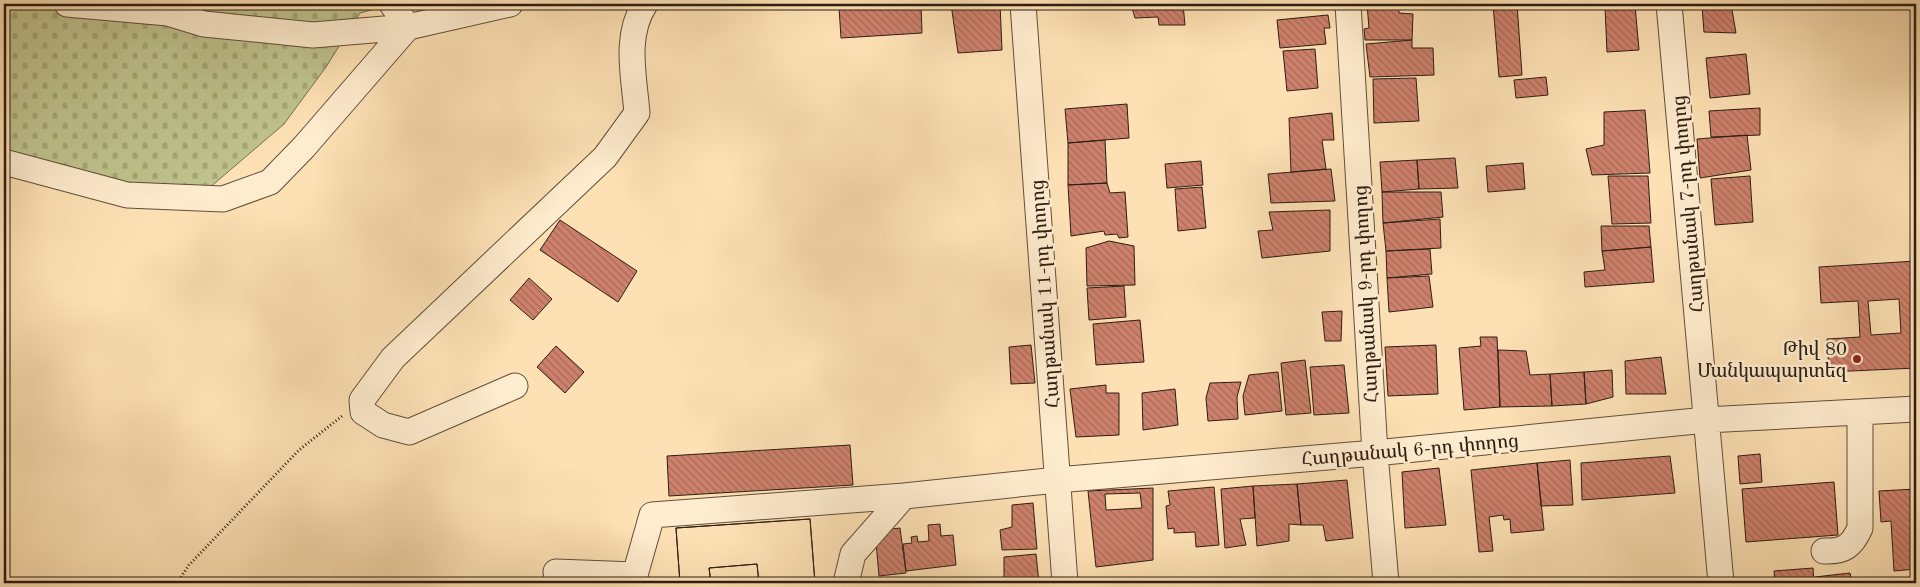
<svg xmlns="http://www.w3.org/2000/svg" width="1920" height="587" font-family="'Old Standard TT','Noto Serif Armenian',serif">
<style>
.cemetery{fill:url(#cemetery-stones);stroke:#767050}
.building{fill:url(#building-back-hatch);stroke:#2d1d13;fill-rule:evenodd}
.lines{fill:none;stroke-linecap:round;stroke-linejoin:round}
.minor-casing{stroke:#614e3b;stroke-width:27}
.path{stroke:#2d1d13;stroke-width:3;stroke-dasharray:1 2.5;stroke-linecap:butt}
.minor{stroke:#feecce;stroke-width:25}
.poi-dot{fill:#8f2418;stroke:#feecce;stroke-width:2}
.labels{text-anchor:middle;stroke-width:5;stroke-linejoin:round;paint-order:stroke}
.street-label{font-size:19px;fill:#2d1d13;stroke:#feecce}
.poi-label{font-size:19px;fill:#2d1d13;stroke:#feecce;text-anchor:end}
</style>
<defs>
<pattern id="cemetery-stones" width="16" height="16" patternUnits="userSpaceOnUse" patternTransform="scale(1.25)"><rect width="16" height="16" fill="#bfc38d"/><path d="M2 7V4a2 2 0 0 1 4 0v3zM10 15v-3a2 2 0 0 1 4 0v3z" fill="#a4a779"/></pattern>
<pattern id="building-back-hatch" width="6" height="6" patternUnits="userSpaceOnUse" patternTransform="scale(1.25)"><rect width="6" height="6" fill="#ce816c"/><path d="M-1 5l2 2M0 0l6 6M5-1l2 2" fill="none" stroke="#a86958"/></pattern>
</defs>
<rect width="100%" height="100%" fill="#fde1b4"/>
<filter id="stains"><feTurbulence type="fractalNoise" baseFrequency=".004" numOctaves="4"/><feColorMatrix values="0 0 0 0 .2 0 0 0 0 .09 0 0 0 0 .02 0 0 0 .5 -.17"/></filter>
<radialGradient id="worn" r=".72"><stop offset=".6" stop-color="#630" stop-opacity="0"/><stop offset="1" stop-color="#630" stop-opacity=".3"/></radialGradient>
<path class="cemetery" d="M4,4H394L360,13L326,67L284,124L208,189L117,185L4,151Z"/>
<path class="building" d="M900,4H921L922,33L841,38L839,7Z
M951,4H1000L1002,50L958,53Z
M1131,4H1183L1185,25H1159L1158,17L1135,18Z
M1367,4H1398L1399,13L1413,14L1412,40H1365L1364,29L1369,28Z
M1493,4H1517L1522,75L1499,77Z
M1605,4H1634L1635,5L1605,7Z
M1719,4H1731L1736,33L1704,32L1702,6Z
M1635,5L1639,50L1607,52L1605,7Z
M1328,15L1330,28H1324L1326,44L1280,48L1277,20Z
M1412,40V48H1433L1434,75L1370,77L1366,44Z
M1315,49L1318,88L1287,91L1283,51Z
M1746,54L1750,94L1710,98L1706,58Z
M1546,77L1548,95L1516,98L1514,80Z
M1416,78L1419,121L1374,123L1373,79Z
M1127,104L1129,138L1068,143L1065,109Z
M1760,108V135L1711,137L1709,111Z
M1645,110L1650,173L1592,175L1586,149L1604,145V112Z
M1332,113L1334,140H1322L1326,169L1291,172L1289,118Z
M1747,135L1751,170L1700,178L1697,139Z
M1105,140L1107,183L1068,185V143Z
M1455,158L1458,188L1419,189L1417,160Z
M1417,160L1419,189L1382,192L1380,162Z
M1201,161L1203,185L1167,188L1165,164Z
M1523,163L1525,189L1488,192L1486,166Z
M1331,169L1335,201L1271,203L1268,174Z
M1608,176H1648L1651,223L1612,224Z
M1750,176L1753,222L1715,225L1711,179Z
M1107,183L1110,193L1125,192L1128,237L1119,238L1117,234L1105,235L1104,231L1071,236L1068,185Z
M1202,187L1206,228L1178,231L1175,189Z
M1382,192H1441L1443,217L1383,223Z
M1330,210V251L1262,258L1258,231L1273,230L1269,212Z
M1440,219L1441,248L1386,251L1383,223Z
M560,220L637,271L618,302L540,250Z
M1601,226H1649L1651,247L1602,251Z
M1109,241L1134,246L1135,285L1087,286L1086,248Z
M1651,247L1654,282L1585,287L1584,272L1605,270L1602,251Z
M1430,249L1432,274L1387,278L1386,251Z
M1916,261V296H1911L1913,332H1916V368L1829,372L1827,339L1860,337L1858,301L1821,303L1819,267ZM1899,299L1901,333L1871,335L1868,301Z
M1429,276L1433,307L1389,312L1387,278Z
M529,278L552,299L533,320L510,300Z
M1124,286L1126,317L1089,320L1087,288Z
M1342,311L1341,341H1325L1322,312Z
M1140,320L1144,362L1096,365L1093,324Z
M1480,337H1497L1500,407L1464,410L1459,348L1481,346Z
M1031,345L1035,383L1011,384L1009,347Z
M1436,345L1438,394L1388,396L1385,347Z
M556,346L584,372L565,393L537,367Z
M1498,350L1526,351L1530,375L1550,374L1552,406L1500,407Z
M1661,357L1666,394H1626L1625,361Z
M1305,360L1311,413L1286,415L1281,363Z
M1344,365L1349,413L1314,415L1310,367Z
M1612,370L1613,397L1586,404L1584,372Z
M1278,372L1282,411L1245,415L1243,396L1249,375Z
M1584,372L1586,404L1552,406L1550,374Z
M1241,382L1237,397L1238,419L1208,421L1206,398L1210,383Z
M1106,385V393H1119V435L1076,437L1070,389Z
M1175,389L1178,425L1143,430L1142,393Z
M850,445L853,485L669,496L667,456Z
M1760,454L1762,482L1740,484L1738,456Z
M1670,456L1675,493L1582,500L1581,463Z
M1570,460L1573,505L1541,506L1537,463Z
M1537,463L1544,530L1511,533L1510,519L1504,520L1503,515L1489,517L1493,551L1479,552L1471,470Z
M1439,468L1446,525L1405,528L1402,472Z
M1347,480L1353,538L1326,541L1323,525H1301L1297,484Z
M1834,482L1838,535L1746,542L1742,489Z
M1297,484L1301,525L1289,524V541L1257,546L1253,486Z
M1253,486L1255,518L1240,519L1246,545L1225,548L1221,489Z
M1214,487L1219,545L1196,547L1195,532L1174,533V528L1168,529L1166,506L1170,505L1168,491Z
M1153,488V560L1096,567L1088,491Z
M1916,489V569L1894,571L1891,521L1881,522L1879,491Z
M1140,493L1142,508L1106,510L1105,494Z
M1033,503L1037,549L1002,550L1000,530L1012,527V505Z
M810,519L815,583H759L757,564L709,568L711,583H680L676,528Z
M810,519L815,583H759L757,564L709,568L711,583H680L676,528Z
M940,524L941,536L953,535L956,565L906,571L903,544L912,543L911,537L917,536L918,542L929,541L928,525Z
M900,528L906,573L879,576L875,531Z
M1036,554L1039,583H1004V557Z
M1813,568L1814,583H1775L1774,571Z
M1850,573L1852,583H1816L1815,577Z"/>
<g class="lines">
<g class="minor-casing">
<path id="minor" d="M67,4L168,13L204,24L313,35L408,27
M392,4L408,27
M1023,4L1065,583
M1348,4L1375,453L1386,583
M1669,4L1721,583
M4,162L127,195L223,199L270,182L304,147L408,27L510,4
M515,386L409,432L383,425L363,412L362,400L393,358L605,157L637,113C634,76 624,36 645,4
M1824,551C1844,552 1852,546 1860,528V412
M556,572L635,575L652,515L904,496L1057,480L1375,453L1706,420L1916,409
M846,583L853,554L904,496"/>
</g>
<path class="path" d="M177,583L189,565L299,450L342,416"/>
<use href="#minor" class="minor"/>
</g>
<circle class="poi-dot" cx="1857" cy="359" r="5"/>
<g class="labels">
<g class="street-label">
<text transform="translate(1687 204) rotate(-95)" y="7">Հաղթանակ 7-րդ փողոց</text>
<text transform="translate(1044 294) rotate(-94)" y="7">Հաղթանակ 11-րդ փողոց</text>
<text transform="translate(1365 294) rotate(-93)" y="7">Հաղթանակ 9-րդ փողոց</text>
<text transform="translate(1410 449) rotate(-5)" y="7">Հաղթանակ 6-րդ փողոց</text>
</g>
<g class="poi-label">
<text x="1847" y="355">Թիվ 80<tspan x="1847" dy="22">Մանկապարտեզ</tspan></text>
</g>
</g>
<rect width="1920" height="587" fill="none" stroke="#fde1b4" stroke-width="20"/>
<rect x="5" y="5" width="1910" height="577" fill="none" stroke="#2d1d13" stroke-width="2.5"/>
<rect x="10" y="10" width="1900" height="567" fill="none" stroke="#2d1d13"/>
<rect width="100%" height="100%" filter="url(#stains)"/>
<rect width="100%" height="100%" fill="url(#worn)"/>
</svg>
